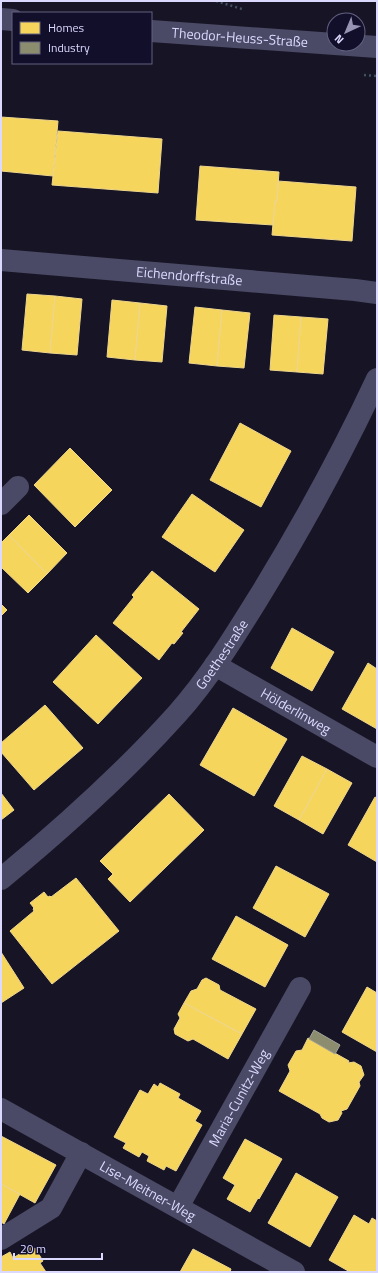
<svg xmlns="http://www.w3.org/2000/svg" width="378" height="1273" font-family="'Titillium Web',sans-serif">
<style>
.homes{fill:#f6d55c;stroke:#eed68d}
.industry{fill:#8c8c6e;stroke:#a4a39a}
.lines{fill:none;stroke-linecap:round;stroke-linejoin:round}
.path{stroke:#425262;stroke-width:2.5;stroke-dasharray:2 3;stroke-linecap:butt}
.minor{stroke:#4a4a66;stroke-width:22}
.tertiary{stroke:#4a4a66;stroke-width:22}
.labels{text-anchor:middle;stroke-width:4;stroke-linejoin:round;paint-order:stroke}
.street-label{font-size:14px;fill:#dcd9ff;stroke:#120f2b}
</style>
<rect width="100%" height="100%" fill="#171525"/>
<path class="homes" d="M1,117L58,121L53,176L1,171Z
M58,131L162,139L158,193L52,185Z
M200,166L279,172L277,201H275L273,225L196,220Z
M278,181L356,187L352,241L272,235L275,201H277Z
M27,294L55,296L50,353L22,350Z
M55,296L82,299L77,355L50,353Z
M112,300L140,303L135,360L107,357Z
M140,303L167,306L162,362L135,360Z
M195,307L222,310L217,366L189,363Z
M222,310L250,313L244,368L217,366Z
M274,315L301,317L297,372L270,370Z
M301,317L328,319L323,374L297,372Z
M240,423L291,451L261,507L210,480Z
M70,448L112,490L75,527L34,485Z
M192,494L244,530L215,572L162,537Z
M29,515L67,553L47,574L9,535Z
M9,535L47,574L28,593L1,567V543Z
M152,571L199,609L181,632L183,633L174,644L172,643L159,660L113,623L134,597L132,595Z
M1,604L7,610L1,616Z
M292,628L334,652L312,691L271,668Z
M96,635L142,678L98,724L53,682Z
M368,663L377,669V729L342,709Z
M45,705L83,748L34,790L1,752V743Z
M233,708L287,739L254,796L200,765Z
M302,756L327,769L299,820L274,806Z
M327,769L352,783L323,834L299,820Z
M1,793L14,810L1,820Z
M169,794L204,830L130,902L108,879L113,874L100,861Z
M375,797L377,798V862L348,845Z
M276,866L329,894L305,937L253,908Z
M76,878L119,931L52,984L10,931L34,911L33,909L34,908L30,903L44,892L48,897L50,896L51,897Z
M236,916L288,945L265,987L212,959Z
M1,952L24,988L1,1003Z
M206,978L219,985L220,990L256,1009L242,1034L184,1003L191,991L197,989L202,980Z
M367,987L377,993V1052L342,1032Z
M184,1003L242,1034L228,1059L193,1039L188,1041L175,1034L174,1029L180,1018L178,1014Z
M308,1038L349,1061L348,1063L354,1062L361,1066L364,1075L359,1082L360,1086L347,1109L341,1111L342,1113L338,1120L329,1122L322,1118L320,1114L279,1091L290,1071L288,1065L296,1051L302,1050Z
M160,1083L180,1094L178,1098L201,1111L195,1121L202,1125L176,1171L166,1166L164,1170L147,1161L149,1156L142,1152L139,1157L123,1148L126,1143L114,1137L140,1090L148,1094L154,1084L158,1087Z
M1,1136L56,1165L35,1203L1,1184Z
M245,1139L282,1159L259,1199L258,1198L250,1212L227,1199L235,1185L223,1178Z
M296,1173L338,1197L310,1247L268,1223Z
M1,1184L20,1194L4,1224L1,1222Z
M354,1215L369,1224L372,1218L377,1221V1272H350L329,1260Z
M31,1247L32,1250L35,1248L43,1261L40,1263L46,1272H1V1257L10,1252L13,1258Z
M193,1249L231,1269L230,1272H180Z"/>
<path class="industry" d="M314,1030L340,1045L335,1054L309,1039Z"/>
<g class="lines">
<path class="path" d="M216,1L242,9
M364,75L377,76"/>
<g class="minor">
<path id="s1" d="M1,260L355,290L377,293"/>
<path d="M1,504L18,487"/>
<path id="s2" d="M215,665L377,757"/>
<path id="s3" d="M1,879C63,828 123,774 177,714C210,677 236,634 262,592C304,523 343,452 377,379"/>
<path id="s4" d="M1,1109L294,1272"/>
<path id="s5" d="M178,1207L300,988"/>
<path d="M1,1239L51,1208L81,1153"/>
</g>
<g class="tertiary">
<path d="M1,19L13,20"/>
<path id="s6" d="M151,31L377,47"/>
</g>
</g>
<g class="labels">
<g class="street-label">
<text dy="5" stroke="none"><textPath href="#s6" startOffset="89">Theodor-Heuss-Straße</textPath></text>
<text dy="5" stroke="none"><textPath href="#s1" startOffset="189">Eichendorffstraße</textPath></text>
<text dy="5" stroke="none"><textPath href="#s3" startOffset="316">Goethestraße</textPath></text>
<text dy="5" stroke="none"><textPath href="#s2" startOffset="93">Hölderlinweg</textPath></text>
<text dy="5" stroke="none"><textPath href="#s5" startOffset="125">Maria-Cunitz-Weg</textPath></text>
<text dy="5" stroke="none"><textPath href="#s4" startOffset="168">Lise-Meitner-Weg</textPath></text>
</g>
</g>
<rect width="378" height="1273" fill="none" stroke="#dcd9ff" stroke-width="4"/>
<rect x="12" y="12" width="140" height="52" fill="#120f2b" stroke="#636080"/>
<rect x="20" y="22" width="20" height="12" fill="#f6d55c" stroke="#636080"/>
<text x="48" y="32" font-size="12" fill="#dcd9ff">Homes</text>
<rect x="20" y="42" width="20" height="12" fill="#8c8c6e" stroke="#636080"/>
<text x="48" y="52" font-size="12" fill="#dcd9ff">Industry</text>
<g transform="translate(346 32) rotate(224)"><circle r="19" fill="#120f2b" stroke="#636080"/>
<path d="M0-3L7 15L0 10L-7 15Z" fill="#9794b3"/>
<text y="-6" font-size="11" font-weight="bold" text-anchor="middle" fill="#dcd9ff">N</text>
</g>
<path d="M14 1253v6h88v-6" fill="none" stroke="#dcd9ff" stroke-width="2"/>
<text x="20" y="1253" font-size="12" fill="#dcd9ff" stroke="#120f2b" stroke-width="3" paint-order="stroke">20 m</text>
</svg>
